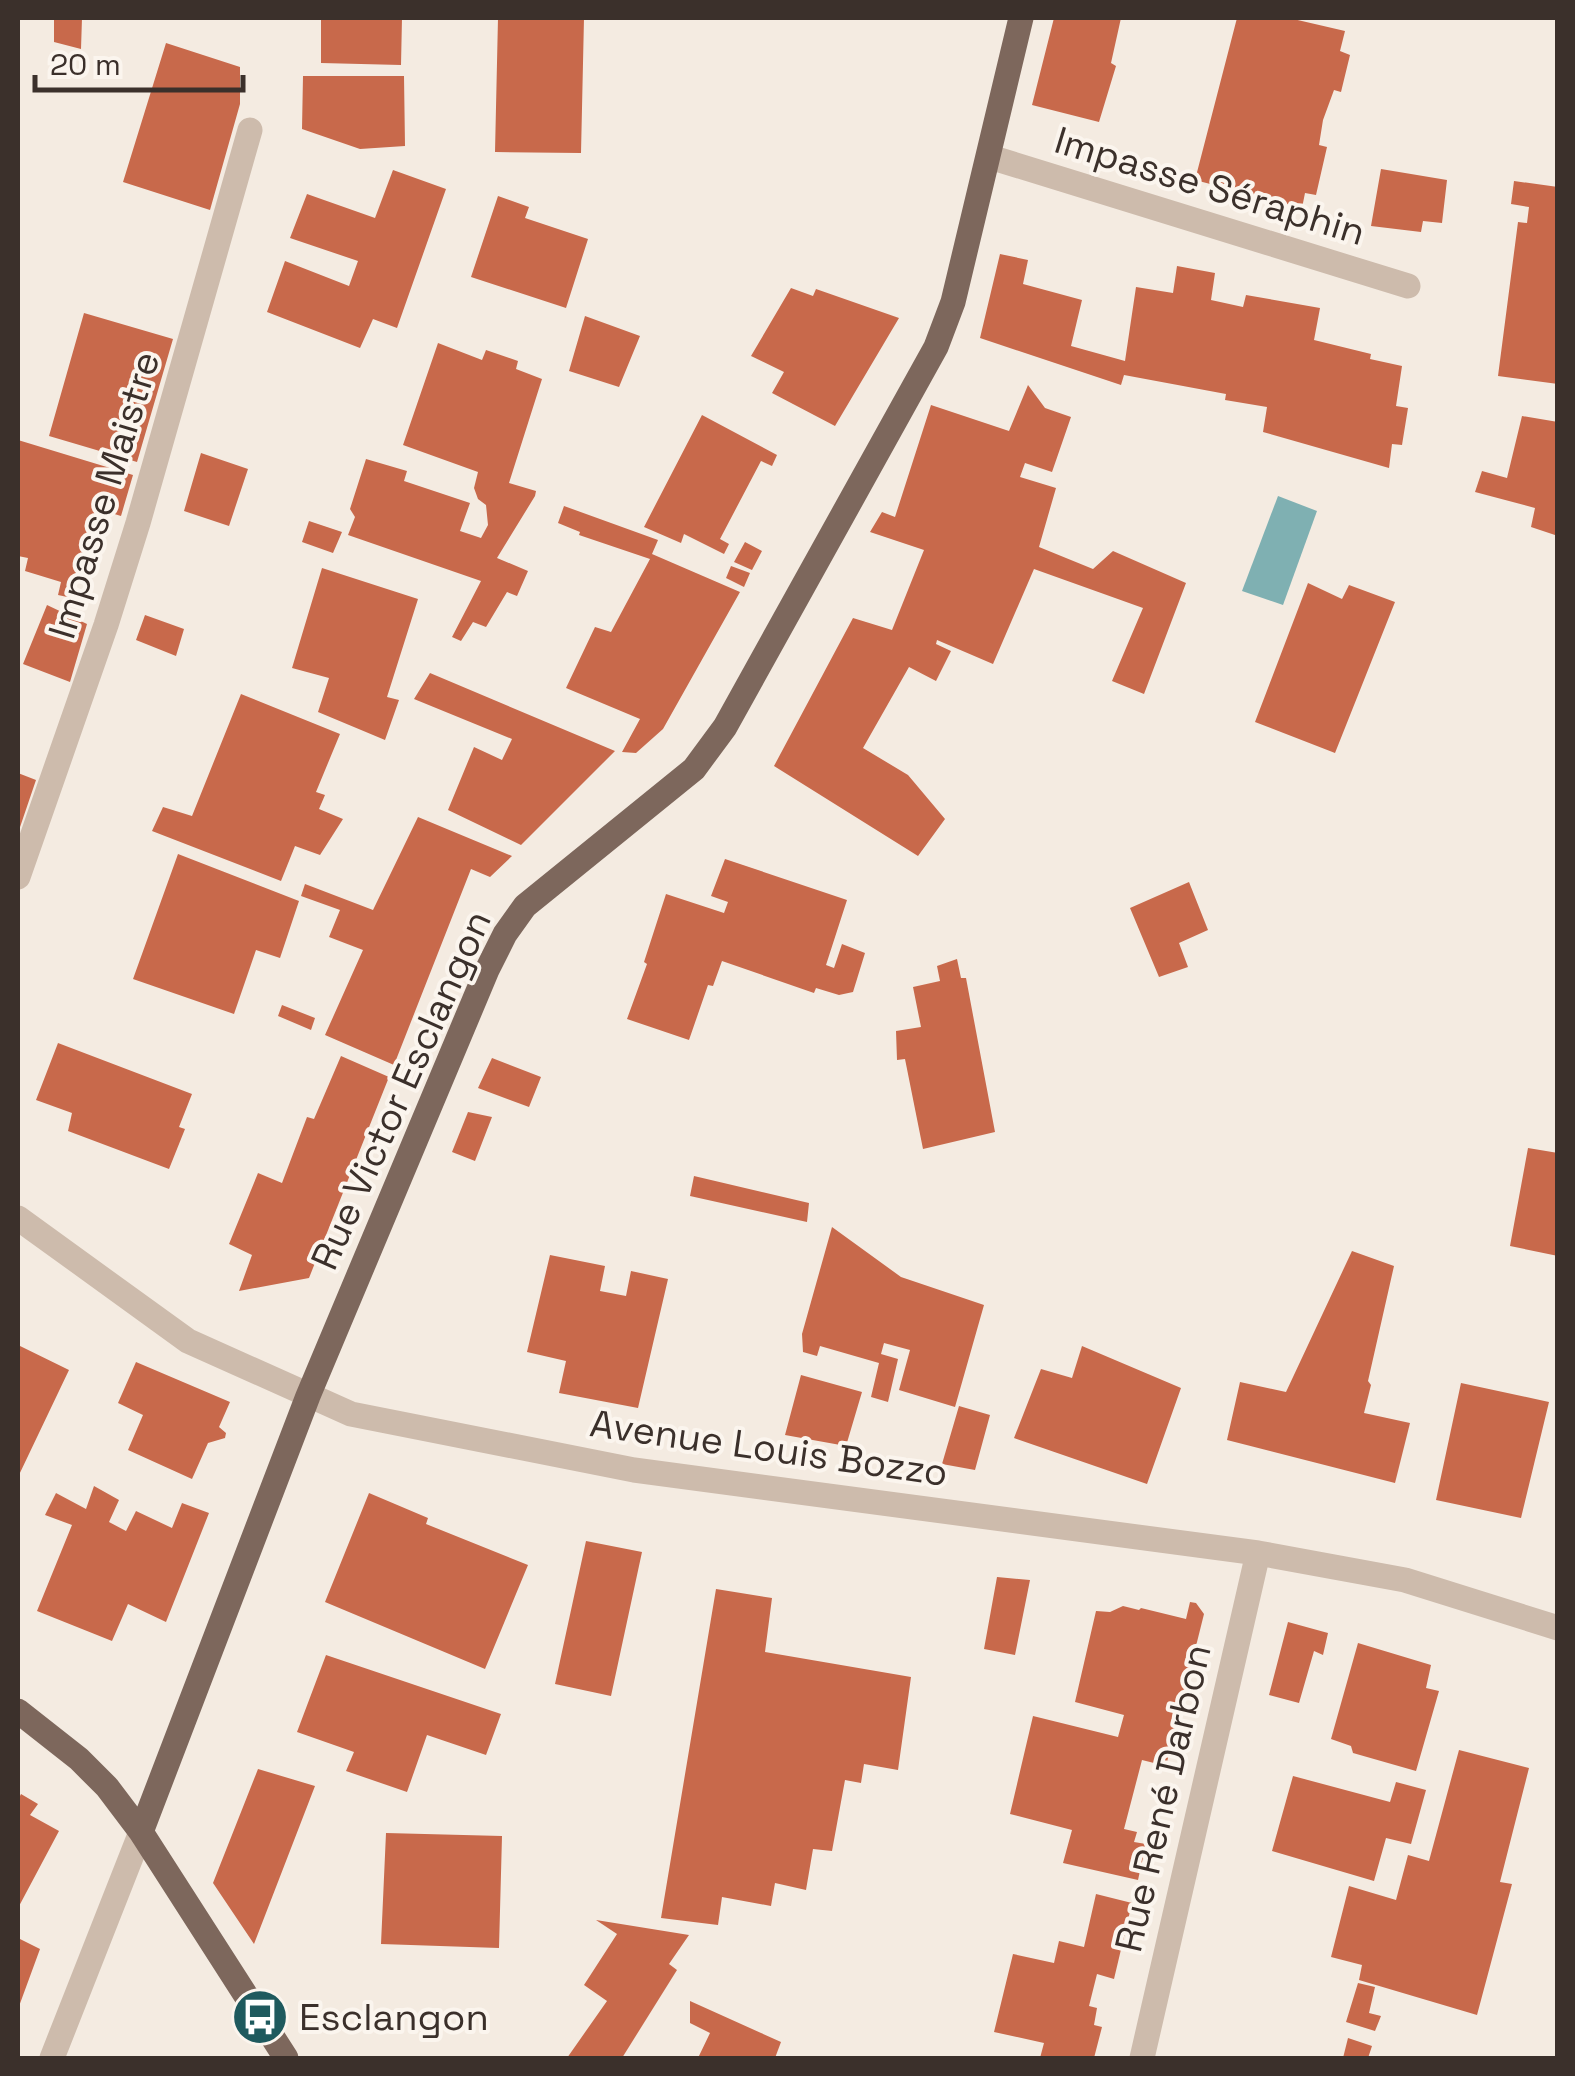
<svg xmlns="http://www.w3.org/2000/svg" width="1575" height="2076" font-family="'Space Grotesk',sans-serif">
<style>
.water{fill:#7fb0b2}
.building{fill:#c8694b}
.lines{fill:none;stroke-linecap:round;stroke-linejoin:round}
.minor{stroke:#cdbbac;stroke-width:25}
.major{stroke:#7d675c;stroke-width:25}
.labels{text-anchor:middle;stroke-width:8;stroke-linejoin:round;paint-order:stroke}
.street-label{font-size:38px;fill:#3b302b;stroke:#fbf5ee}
.poi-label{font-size:38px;fill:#3b302b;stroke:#fbf5ee;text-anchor:start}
</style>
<rect width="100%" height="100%" fill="#f4ebe1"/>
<path class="water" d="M1278,496L1317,511L1283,605L1242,591Z"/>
<path class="building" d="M54,18H82L81,49L54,42Z
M321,18H402L401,65L321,63Z
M498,18H584L581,153L495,152Z
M1054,18H1121L1111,63L1116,66L1099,122L1032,105Z
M1237,18H1289L1345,31L1340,51L1350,55L1341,92L1334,90L1323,120L1319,145L1327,147L1316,195L1305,193L1302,208L1195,180Z
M166,43L240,67V104L210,210L123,182Z
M303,76H404L405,146L360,149L302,129Z
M1381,169L1447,180L1442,223L1423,221L1421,232L1371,226Z
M393,170L446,189L397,328L373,319L360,348L267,312L285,261L349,286L358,261L290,238L307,194L375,218Z
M1514,181L1558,187V384L1498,376L1518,222L1527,223L1529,207L1511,204Z
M498,196L529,207L525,218L588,239L566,308L471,277Z
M1000,254L1028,260L1023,284L1082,300L1071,346L1125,361L1136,287L1173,293L1177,266L1215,273L1211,300L1243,307L1246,295L1320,308L1314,340L1371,354L1370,359L1402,366L1396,406L1408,408L1402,445L1392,444L1389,468L1263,432L1267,407L1225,400L1226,394L1124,375L1121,385L980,338Z
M791,288L813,296L816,289L899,318L835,426L772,393L784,372L751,356Z
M84,313L173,339L137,462L49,436Z
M585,316L640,336L619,387L569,371Z
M438,343L482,360L486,350L518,361L516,369L542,379L509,483L536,491L535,496L497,558L528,571L517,596L507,592L486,627L473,622L461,641L452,637L481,581L348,535L355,517L350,509L366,459L407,471L404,481L470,503L460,531L481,538L488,525L486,505L478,499L474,488L478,472L403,445Z
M1028,385L1045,408L1071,417L1052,472L1025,463L1020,477L1056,488L1039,547L1093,569L1113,551L1186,583L1144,694L1112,681L1143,608L1034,569L993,664L937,640L936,644L951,651L936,681L909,667L863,748L908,775L945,819L918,856L774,766L853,618L892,630L924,550L870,532L882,512L895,517L931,405L1009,431Z
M702,415L777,455L772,466L761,461L720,539L729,544L724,554L684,534L681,543L644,527Z
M1522,416L1558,422V536L1531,527L1535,508L1475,492L1482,471L1507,478Z
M18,440L133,475L121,516L98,509L72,598L58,595L61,582L25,571L28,558L18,556Z
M201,453L248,469L229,526L184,511Z
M564,506L658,540L652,554L740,592L663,729L636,753L622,752L640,719L566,688L595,627L611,632L650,559L579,535L580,532L558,523Z
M309,521L342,532L333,553L302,542Z
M745,542L762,551L752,570L734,562Z
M731,566L750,573L744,587L726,578Z
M322,568L418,599L387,697L399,700L385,740L318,712L329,678L292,668Z
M1308,583L1342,599L1349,585L1395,602L1335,753L1255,722Z
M47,605L87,624L70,682L23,664Z
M145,615L184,629L176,656L136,640Z
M430,673L615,751L521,845L448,810L474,747L502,760L512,739L414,699Z
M241,694L340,734L316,792L325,795L319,809L343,819L320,855L295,846L281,881L152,831L163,807L192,816Z
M18,773L36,780L18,833Z
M418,817L512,856L490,877L471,869L394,1065L325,1035L363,950L329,937L340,910L301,896L305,884L373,910Z
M178,854L299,901L280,958L256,950L234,1014L133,979Z
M725,859L847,900L826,965L834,968L842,944L865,953L853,992L839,995L816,988L814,993L722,961L713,986L708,985L689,1040L627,1019L647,964L644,962L666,894L724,913L728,902L711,896Z
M1189,882L1208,930L1179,943L1188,967L1159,977L1130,908Z
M957,959L961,978H966L995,1132L923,1149L905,1059L897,1060L896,1031L921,1027L913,987L940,981L937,966Z
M282,1005L315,1018L311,1030L278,1016Z
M58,1043L192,1094L179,1127L185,1129L169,1169L68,1131L72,1113L36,1100Z
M341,1056L389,1077L309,1278L239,1291L252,1255L229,1244L258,1173L282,1183L307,1117L314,1119Z
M492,1058L541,1077L529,1107L478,1088Z
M468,1112L492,1117L475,1161L452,1152Z
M1528,1148L1558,1153V1256L1510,1246Z
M694,1176L809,1203L807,1222L690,1196Z
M832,1227L901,1277L984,1305L955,1407L899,1390L910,1350L884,1343L881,1354L898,1359L888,1402L871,1397L879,1363L820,1346L817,1356L803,1352L802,1334Z
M1352,1251L1394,1266L1368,1381L1371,1385L1364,1413L1410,1423L1395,1483L1227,1440L1240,1382L1286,1392Z
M550,1255L605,1266L600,1291L626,1296L631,1271L668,1279L638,1408L559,1393L566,1361L527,1352Z
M18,1345L69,1370L18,1477Z
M1082,1346L1181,1388L1147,1484L1014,1438L1041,1369L1072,1378Z
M136,1362L230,1402L219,1427L226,1433L225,1438L208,1443L192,1479L128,1450L143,1415L118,1403Z
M801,1375L862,1392L846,1446L785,1435Z
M1461,1383L1549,1402L1521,1518L1436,1500Z
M959,1406L990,1415L975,1470L942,1464Z
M94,1486L119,1500L109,1522L126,1531L136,1511L172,1528L182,1503L209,1513L166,1622L128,1604L112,1641L37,1611L72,1525L45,1515L56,1493L86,1509Z
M369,1493L428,1518L426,1524L528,1565L485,1669L325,1602Z
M586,1541L642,1552L611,1696L555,1684Z
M997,1577L1030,1580L1015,1655L984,1649Z
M716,1589L772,1598L765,1652L911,1677L898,1770L864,1764L861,1783L845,1780L832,1851L813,1849L806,1890L775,1883L771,1906L722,1897L718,1925L661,1918Z
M1190,1602L1196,1603L1204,1614L1166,1766L1142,1760L1124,1829L1137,1832L1134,1842L1146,1844L1138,1880L1063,1863L1072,1830L1010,1814L1033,1716L1118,1737L1124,1715L1075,1702L1096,1611L1110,1612L1123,1606L1139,1610L1141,1608L1186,1619Z
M1288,1622L1328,1633L1323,1655L1314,1651L1299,1703L1269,1695Z
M1358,1643L1431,1665L1426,1688L1439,1691L1416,1771L1353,1753L1351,1746L1331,1739Z
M326,1655L501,1714L486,1755L427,1735L407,1792L346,1771L354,1752L297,1732Z
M1459,1750L1529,1768L1500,1882L1512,1884L1477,2015L1359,1980L1362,1965L1331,1957L1349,1886L1396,1900L1408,1855L1429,1861Z
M258,1769L315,1786L254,1944L213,1883Z
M1293,1776L1390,1802L1396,1782L1426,1790L1411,1844L1386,1838L1374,1881L1272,1851Z
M21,1794L38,1804L30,1815L59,1831L18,1908V1800Z
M386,1833L502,1836L499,1948L381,1944Z
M1096,1894L1132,1903L1114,1979L1097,1974L1089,2006L1097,2008L1094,2025L1102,2027L1094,2058H1040L1044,2043L994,2032L1013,1954L1054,1963L1059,1941L1084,1947Z
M596,1920L689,1935L669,1964L677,1970L622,2058H567L607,2001L584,1985L617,1934Z
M18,1938L40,1949L18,2009Z
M1358,1983L1375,1987L1369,2013L1381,2016L1375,2031L1346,2022Z
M690,2001L781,2042L775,2058H698L710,2033L690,2023Z
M1348,2038L1372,2046L1368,2058H1343Z"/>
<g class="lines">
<path class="minor" d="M990,157L1408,286
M18,877L106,625L138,523L250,130
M18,1218L188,1341L351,1414L634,1470L1258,1553L1405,1580L1558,1628
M52,2058L141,1832
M1142,2058L1258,1553"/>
<path class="major" d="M18,1711L79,1759L107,1787L141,1832L286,2058
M141,1832L308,1396L487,970L505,934L525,906L694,769L725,727L936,347L953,302L1021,18"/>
</g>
<defs>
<g id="bus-disc" transform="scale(2.875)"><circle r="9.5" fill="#1f5a5e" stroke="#fbf5ee"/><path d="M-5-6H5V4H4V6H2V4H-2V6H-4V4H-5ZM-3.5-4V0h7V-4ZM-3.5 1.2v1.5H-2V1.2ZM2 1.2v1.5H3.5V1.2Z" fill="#fff"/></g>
</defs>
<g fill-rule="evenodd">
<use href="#bus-disc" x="260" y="2017"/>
</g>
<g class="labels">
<g class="street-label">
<text transform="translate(1210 186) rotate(17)" y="13">Impasse Séraphin</text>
<text transform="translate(104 495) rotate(-73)" y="13">Impasse Maistre</text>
<text transform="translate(401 1090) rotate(-66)" y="13">Rue Victor Esclangon</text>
<text transform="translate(769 1448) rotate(8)" y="13">Avenue Louis Bozzo</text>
<text transform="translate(1163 1798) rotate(-77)" y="13">Rue René Darbon</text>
</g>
<g class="poi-label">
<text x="299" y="2030">Esclangon</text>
</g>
</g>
<rect width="1575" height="2076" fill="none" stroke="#3b302b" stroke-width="40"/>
<path d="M35 75v15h208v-15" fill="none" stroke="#3b302b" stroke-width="5"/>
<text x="50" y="75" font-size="30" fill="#3b302b" stroke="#fbf5ee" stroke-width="8" paint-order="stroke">20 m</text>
</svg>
